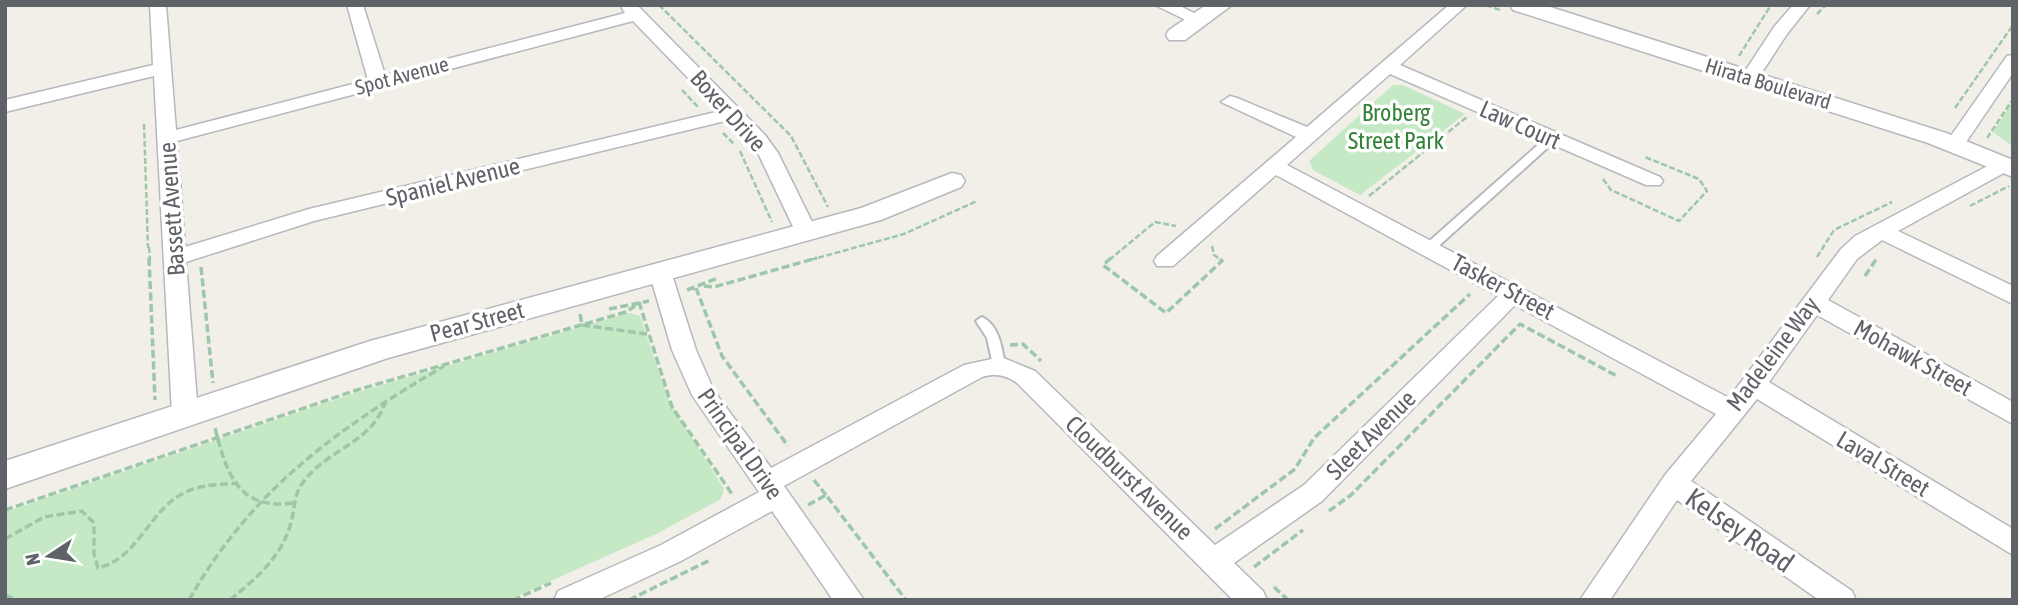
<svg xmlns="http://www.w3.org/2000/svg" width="2018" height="605" font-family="'Asap Condensed',sans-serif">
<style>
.green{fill:#c5e8c5}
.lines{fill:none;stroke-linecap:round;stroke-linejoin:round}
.service-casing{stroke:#b5b8bc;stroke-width:4}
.minor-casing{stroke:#b5b8bc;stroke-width:3}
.tertiary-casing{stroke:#b5b8bc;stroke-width:3}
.path-far1{stroke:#9cc7a9;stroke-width:2.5;stroke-dasharray:6 2.5;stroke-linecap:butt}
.path{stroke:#9cc7a9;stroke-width:3.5;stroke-dasharray:8 3.5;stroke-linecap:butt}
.service{fill:#fff;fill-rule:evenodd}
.minor{fill:#fff;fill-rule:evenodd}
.tertiary{fill:#fff;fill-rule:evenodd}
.labels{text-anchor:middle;stroke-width:7;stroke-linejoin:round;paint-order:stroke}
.far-street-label{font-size:21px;fill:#5f6368;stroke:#fff}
.street-label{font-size:24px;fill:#5f6368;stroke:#fff}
.park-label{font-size:24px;fill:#348238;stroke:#fff}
.near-street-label{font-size:28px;fill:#5f6368;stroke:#fff}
</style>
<rect width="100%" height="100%" fill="#f1efe8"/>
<path class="green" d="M1393,85H1403L1465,114L1360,195L1313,170L1309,161Z
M2013,101V147L1993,132Z
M629,313L640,316L669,401L724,489L721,499L656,534L508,600H5V512L358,392Z"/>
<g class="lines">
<g class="service-casing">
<path id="service" d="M1551,136L1556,139L1555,141L1433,251H1425L1423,248L1425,245L1547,137Z
M982,317C999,325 1002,348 1005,365L1004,368H994L993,365L987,338L976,321Z"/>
</g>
<g class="minor-casing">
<path id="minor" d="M150,5H166L176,130L368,80L347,5H363L385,75L625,13L620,5H637L765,135L778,153L817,232L814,237H798L758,153L729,120L314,221L186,262L198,414L194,421L185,424L176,421L172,414L154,76L5,112V100L153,65ZM633,21L720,111L309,209L185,247L177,141Z
M1155,5H1178L1208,20L1206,24H1194Z
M1449,5H1467L1400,65L1660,177L1663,181L1660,185H1646L1390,74L1287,165L1729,398L1841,249L1855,236L1997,161H2011V169L1898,231L2013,286V304L1882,240L1857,259L1828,300L2013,402V424L1817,315L1769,382L2013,529V555L1757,399L1691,481L1852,591L1856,600H1819L1677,500L1610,600H1580L1665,475L1716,414L1515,305L1322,501L1234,563L1263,591L1267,600H1233L1017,383C1006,375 995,373 982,377L784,486L864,600H833L772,511L681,561L598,600H554L558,591L661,545L759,492L692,395L672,350L649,272L652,267H668L671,272L696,350L714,391L771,468L964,365L1001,357L1035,371L1215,545L1304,485L1498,296L1276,175L1173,266H1157L1154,261L1157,256L1296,137L1221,102L1230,96L1237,98L1307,127Z
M1793,5H1810L1787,34L1755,83H1743L1740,79L1774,27Z
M2013,55V73L1962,148H1948L1945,144L1948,140L2007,56Z"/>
</g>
<g class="tertiary-casing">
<path id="tertiary" d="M1206,5H1232L1185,40H1169L1166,35L1169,30Z
M1510,5H1544L1946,133L2013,160V177L1928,143L1513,10Z
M952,173L961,175L965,181L961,187L881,220L388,358L5,489V461L370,341L861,208Z"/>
</g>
<path class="path-far1" d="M659,5L791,136L828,207
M1486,5L1500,10
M1817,14L1826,5
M1739,56L1771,5
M682,90L698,107
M1955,108L2013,25
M144,124L148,248
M723,133L735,145
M1987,138L2013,99
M740,151L772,222
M1603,179L1611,190L1679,221L1707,191L1699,179L1645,157
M1369,196L1467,117
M1970,206L2009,186
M1212,246L1214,255L1221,260
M149,247L150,260
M1817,257L1834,230L1892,202
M810,260L904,234L977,201
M1109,260L1155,222L1176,226"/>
<path class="path" d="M149,258L155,400
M1111,258L1103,265L1166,313L1222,261L1219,258
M201,267L213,383
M1865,276L1877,258
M704,286L714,287L817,258
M696,288L722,356L788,446
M687,290L718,278
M639,302L672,407L732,494
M609,309L649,301
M580,314L582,325L647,334
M1010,345L1023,344L1041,361
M215,428C227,475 238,510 293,503
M814,480L826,495
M808,505L826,495L906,600
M5,510L357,390L626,312L635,306
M1329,511L1351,495L1520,324L1617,376
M1215,529L1295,469L1314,438L1470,294
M5,539L44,517L82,511L94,523V554L98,568C138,559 149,510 184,493C200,484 220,485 238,483
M1254,567L1303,530
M1274,587L1288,600
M5,595L16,600
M189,600C252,489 336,430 444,366
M230,600C255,579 280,559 290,526C295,511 293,494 304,481C329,448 373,443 386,400
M513,600L551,583
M629,600L710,560"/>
<use href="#service" class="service"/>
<use href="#minor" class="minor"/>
<use href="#tertiary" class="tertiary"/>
</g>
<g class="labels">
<g class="far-street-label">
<text transform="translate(402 76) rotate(-15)" y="7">Spot Avenue</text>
<text transform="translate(1768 84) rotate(17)" y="7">Hirata Boulevard</text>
</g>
<g class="street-label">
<text transform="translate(728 111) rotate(48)" y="8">Boxer Drive</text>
<text transform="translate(1520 125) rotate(24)" y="8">Law Court</text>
<text transform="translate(453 182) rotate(-14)" y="8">Spaniel Avenue</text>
<text transform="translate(172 209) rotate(-94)" y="8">Bassett Avenue</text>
<text transform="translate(1503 287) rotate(28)" y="8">Tasker Street</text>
<text transform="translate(477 322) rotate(-15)" y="8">Pear Street</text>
<text transform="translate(1773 354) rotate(-53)" y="8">Madeleine Way</text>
<text transform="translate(1913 358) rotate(29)" y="8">Mohawk Street</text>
<text transform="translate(1371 435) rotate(-45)" y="8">Sleet Avenue</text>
<text transform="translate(740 444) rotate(55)" y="8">Principal Drive</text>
<text transform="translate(1883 464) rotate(31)" y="8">Laval Street</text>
<text transform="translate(1129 478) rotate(44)" y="8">Cloudburst Avenue</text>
</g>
<g class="park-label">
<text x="1396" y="121">Broberg<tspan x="1396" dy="28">Street Park</tspan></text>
</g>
<g class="near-street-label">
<text transform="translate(1740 530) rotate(35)" y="10">Kelsey Road</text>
</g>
</g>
<rect width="2018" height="605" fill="none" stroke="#5f6368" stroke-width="14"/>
<g transform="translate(49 556) rotate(258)" stroke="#ffffff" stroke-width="5" paint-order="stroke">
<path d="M0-5L12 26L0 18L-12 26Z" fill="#5f6368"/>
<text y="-10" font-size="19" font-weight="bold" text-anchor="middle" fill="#5f6368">N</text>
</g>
</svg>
